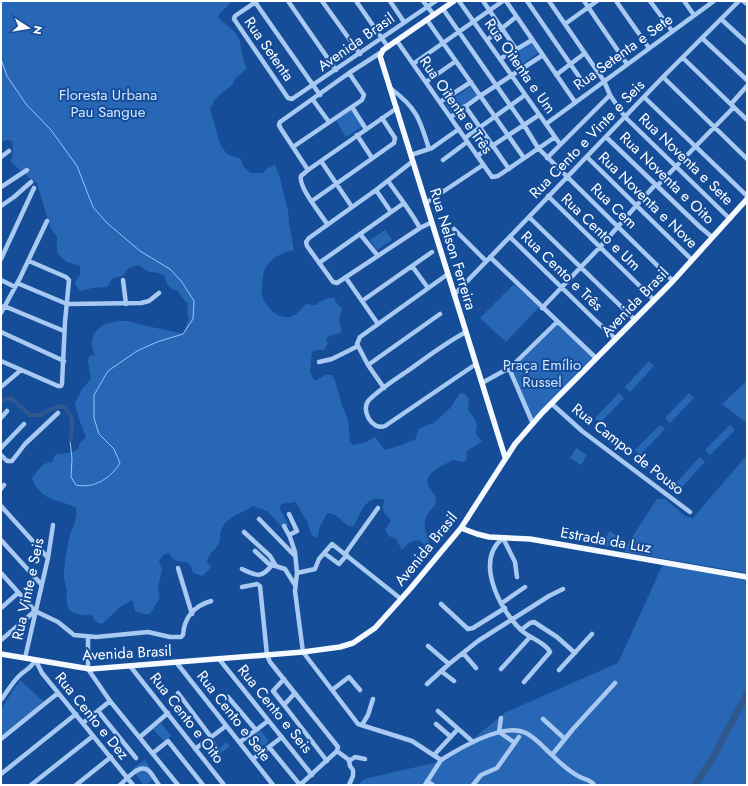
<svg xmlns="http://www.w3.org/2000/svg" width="748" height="786" font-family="Jost,sans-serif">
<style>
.green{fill:#2867b6}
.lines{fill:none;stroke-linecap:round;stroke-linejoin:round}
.stream{stroke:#9bc4f5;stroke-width:1}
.canal{stroke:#2f588f;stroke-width:4}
.river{stroke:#2f588f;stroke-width:7}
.minor{stroke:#a8c9f2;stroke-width:4.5}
.major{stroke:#f4f8ff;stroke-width:5.5}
.labels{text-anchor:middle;stroke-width:4;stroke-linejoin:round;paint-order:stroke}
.street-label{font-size:15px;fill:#fff;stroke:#154d99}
.park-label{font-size:15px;fill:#d0e4fd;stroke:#154d99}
</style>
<rect width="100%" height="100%" fill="#154d99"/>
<path class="green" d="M1,1H232L220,13L218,18C225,24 238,32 240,42C242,52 242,59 247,68L235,79L232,85L216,98L210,108L220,144L227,154L241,159L243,166L250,173H263L266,169L275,165L279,175L288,211L289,223L294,250C282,252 269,259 264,271C263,274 261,292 262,295C266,307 277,319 289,317C295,317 302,308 306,304L316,305C322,300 327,297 335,298V301L342,309L339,320L342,332C335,335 333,333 326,339L328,343L324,350H318L312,352L310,372L314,380H317L326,375H332L335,381L343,408L348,420L350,442L353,445L364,443L375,437L385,450C395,448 404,443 415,440L419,429L427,425L434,423L450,408L460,393L465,394L469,399L468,410L475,419L477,426L476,430V434L482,441C476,446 471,448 466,452L467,455L466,461L462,462L453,460C443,466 418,474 431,490C434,494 436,496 436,501C435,508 428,511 426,517C422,527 428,538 431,547H426L421,541C411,539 409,543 402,550L396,539L389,536L385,530L391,520C384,512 380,511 385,500C366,494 361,512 354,526C343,528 342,514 327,513L319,529V533L316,538L312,535L307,522L296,502L281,504L280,509L289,526L282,527L267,511L253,506C242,514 227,515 221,531C220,535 220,540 219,543C215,551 209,552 207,562L211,567L203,576L193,573L191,566L187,562C178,562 173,561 169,553L163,555L159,561L162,570L158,588L160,598L150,614H144L135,611L132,600L120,607L102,624L96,622L92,615C84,616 68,615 67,604C66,600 67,596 67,592C66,584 63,579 64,571C65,559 67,546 70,535C73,526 78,518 76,508C57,498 41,502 32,478C38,471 42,462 52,462L56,454L69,453L79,449V444L86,437C81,425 77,414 75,403L82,389L91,379L88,361L89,356L95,355C84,332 104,320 126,321C133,322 140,325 147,326C159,329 171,330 183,334L189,318L187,312L188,304L180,295L178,291C170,289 166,284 164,275C158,272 157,273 151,272C146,271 143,268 139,265L129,268L122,276L113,278L107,287L92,288L81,291L76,286L75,282L80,275V266L67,262L60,256L57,252V237L50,227L37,183L28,177L11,162L13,149L12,141L7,140L1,142Z
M532,41L539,52L521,65L512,52Z
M471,86L478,95L452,114L445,104Z
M352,107L363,126L346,137L335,119Z
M385,230L392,240L377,250L370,240Z
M514,284L539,307L506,342L480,318Z
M557,324L593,357L532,420L515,374L514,366Z
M649,361L654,366L630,392L625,387Z
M747,381V423L722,404Z
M619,393L624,398L600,423L595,418Z
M689,393L694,398L670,423L665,418Z
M660,425L665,429L640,455L635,450Z
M730,425L735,430L710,455L705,450Z
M576,448L587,455L581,465L570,458Z
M747,455V573L625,552V548L657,499H665L685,516L693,518Z
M700,457L705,462L681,488L676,483Z
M610,531L616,535L608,547L600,545Z
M663,564L747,579V785H358L364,779L447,760L506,712L618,663Z
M20,680L46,704L1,737V709Z
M161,723L171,736L164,741L153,729Z
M259,729L268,740L266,745H261L254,733Z
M213,738L220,748L226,742L230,746L218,755L208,742Z
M145,760L156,777L146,785H144L132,769Z"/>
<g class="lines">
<path class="stream" d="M1,59L7,76L26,104L51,130L77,166L93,207L107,223L140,251L170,269L182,282L194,301L193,319L183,334L157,342L137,351L108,371L94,395V418L99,434L114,449L120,463C111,478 94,489 76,485L71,477L72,459L70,440"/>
<path class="canal" d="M1,402L3,400L11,398L30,415H41L51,409L62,406C75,414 73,426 70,440"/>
<path class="river" d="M695,785L712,759L747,694"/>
<path class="minor" d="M257,1L235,16L234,19L288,98L292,99L436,1
M288,1L336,70
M322,1L360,54
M356,1L388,47
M390,1L404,22
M423,1L434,15
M459,1L560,144
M483,1L516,49
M506,1L575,102
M527,1L580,78
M549,1L604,81L610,95L625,117L730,219
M584,1L627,64
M616,1L649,48
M650,1L672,31
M684,1L694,15
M743,1L747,4
M255,2L320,95
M443,9L524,125L538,148L673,281
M721,19L747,43
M427,20L524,158
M565,24L597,1
M702,38L747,80
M487,40L516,17
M397,41L492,177L498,176L555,137
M511,52L523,68
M683,58L747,120
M500,59L532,40
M413,64L503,1
M556,75L585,53
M663,77L747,159
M426,82L456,61
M390,88C416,107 420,119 429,149
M480,96L543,55
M644,97L747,196
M313,100L329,122
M440,102L471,82
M731,104L747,86
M465,106L509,169
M352,107L366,129
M451,117L480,96
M546,124L714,1
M357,135L372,158
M606,137L700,227L712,237
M465,138L525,95
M293,147L362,100L364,95L349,73
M411,155L432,148L459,129
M477,156L539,115
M1,157L9,151
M587,157L692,260
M547,158L610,95
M443,160L467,142
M321,161L352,207
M413,161L376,190L309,238L306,242L307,246L333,282L337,283L420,228L432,222
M308,170L281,129L279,125L280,122L349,73L380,53
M388,181L404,203
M657,186L734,107
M1,187L27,170
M376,190L391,212
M548,196L654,300
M312,201L394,143L395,138L382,118
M426,203L483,165
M1,206L14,197L31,182
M529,217L635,320
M327,224C321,214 298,187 301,176L308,170L397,108
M454,229L486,261
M360,234L378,256
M510,237L597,322L616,339
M490,257L596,358
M1,259L34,188
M319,263L404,203L414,218L420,228
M412,266L428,288
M346,278L378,324
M1,280L15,287
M123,280L126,304
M17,283L67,304L141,303L149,301L159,293
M454,295L663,77L739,1
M362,301L432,252
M4,306L64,331
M542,308L600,247L636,206L655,185
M1,313L20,278L47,221
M1,332L64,361
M466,332C445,343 426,358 406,372C394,380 380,389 369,400C360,410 372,431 385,426L476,364
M1,361L58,386H61L62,384L65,322L69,280L66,277L29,261
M319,362L332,359L358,346
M368,365L440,314
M509,368L533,424
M482,383L509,368L516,362L557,322
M1,387L21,370
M384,388L368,365L357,344L360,337L448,274
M552,404L582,431L690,512
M1,418L7,411
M1,448L24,424
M1,455L7,461H12L25,444L58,413
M1,489L4,485
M1,506L48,558
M259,519L295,556
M284,526L290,537L295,552L297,573L295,591L303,652L358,724L412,741L441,760L425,785
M244,532L270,556L276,566
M289,535L297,531L289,514
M1,540L41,584
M255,551L269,564L285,569L295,585
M324,553L339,564L347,555
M345,554L378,508
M178,568L192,614
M242,569C257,576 261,579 272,565
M1,573L35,611L58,622L74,635L96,637L148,632L170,637H181L183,635C184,618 194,606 211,601
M297,573L315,569L319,559L332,544L401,599
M517,577L515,562L503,538C474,561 500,610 521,630C528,637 546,643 550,652L524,682
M242,587L257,584L260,586L267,655L270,662L338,747L337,751L300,785L269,747
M502,603L525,587
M441,604L468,629L473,628L505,608
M1,608L18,593
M521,630L530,623L534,622L557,637L575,653
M88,637V669L110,701L178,785
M1,640L35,611
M428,646L449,664
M463,653L476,668
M25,658L48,558L53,525
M219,659L312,775
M37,660V663L42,673L133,785
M176,662L273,785
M130,666L224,785
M501,669L530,637
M559,670L592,634
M441,671L454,681
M427,684L449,664L478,641L549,596L563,589
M332,690L349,677L360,690
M178,693L211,737
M295,693L284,705L327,761
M228,697L256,730
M1,700C7,692 12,683 19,676C25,670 32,668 35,660
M284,705L273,691L284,679
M98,711L136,758
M438,711L473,742
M501,718L499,732L515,743
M543,719L565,739
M83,723L110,701
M436,724L451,737
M362,725L368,715L373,699
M140,737L168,713
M1,739L58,693
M240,742L268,721
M195,749L226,726
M337,751L349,760L350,766L353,770V776L349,785
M153,753L168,741L203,785
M434,755L458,729
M552,755C560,763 570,772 580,777C586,780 591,780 594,785
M253,759L282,737
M441,760C460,748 504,722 526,733C536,738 544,748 552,755L573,729L615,683
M349,761L355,757L365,759
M1,774L76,714
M427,781L433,785
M31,785L93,736
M76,785L111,757
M120,785C127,779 140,762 149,771C153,775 156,781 159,785
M473,785L481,775L497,768L519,737"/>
<path class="major" d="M454,1L383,50L380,56L505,457
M461,528L477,534L489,537L530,539L747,577
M1,654L90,669L303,652L340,647L353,643L375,628L410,589L461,528L515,444L542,413L673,281L747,199"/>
</g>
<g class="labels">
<g class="street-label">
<text transform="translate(356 42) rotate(-35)" y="5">Avenida Brasil</text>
<text transform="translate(269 49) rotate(55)" y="5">Rua Setenta</text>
<text transform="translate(623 52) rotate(-36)" y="5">Rua Setenta e Sete</text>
<text transform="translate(520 66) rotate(55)" y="5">Rua Oitenta e Um</text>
<text transform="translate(456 105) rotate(55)" y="5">Rua Oitenta e Três</text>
<text transform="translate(587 139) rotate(-46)" y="5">Rua Cento e Vinte e Seis</text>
<text transform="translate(686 159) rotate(44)" y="5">Rua Noventa e Sete</text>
<text transform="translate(667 178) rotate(44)" y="5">Rua Noventa e Oito</text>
<text transform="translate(648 200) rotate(44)" y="5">Rua Noventa e Nove</text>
<text transform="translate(614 206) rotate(44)" y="5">Rua Cem</text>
<text transform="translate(601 232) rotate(44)" y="5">Rua Cento e Um</text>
<text transform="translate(453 249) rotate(73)" y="5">Rua Nelson Ferreira</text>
<text transform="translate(562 271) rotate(44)" y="5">Rua Cento e Três</text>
<text transform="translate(635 302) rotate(-46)" y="5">Avenida Brasil</text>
<text transform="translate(628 449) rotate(38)" y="5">Rua Campo de Pouso</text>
<text transform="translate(606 540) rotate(10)" y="5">Estrada da Luz</text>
<text transform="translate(426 549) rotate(-51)" y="5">Avenida Brasil</text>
<text transform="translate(28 589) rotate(-78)" y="5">Rua Vinte e Seis</text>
<text transform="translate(127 653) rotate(-3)" y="5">Avenida Brasil</text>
<text transform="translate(275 709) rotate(51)" y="5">Rua Cento e Seis</text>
<text transform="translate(92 716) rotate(51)" y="5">Rua Cento e Dez</text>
<text transform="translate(234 716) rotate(52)" y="5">Rua Cento e Sete</text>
<text transform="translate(187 718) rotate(52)" y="5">Rua Cento e Oito</text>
</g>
<g class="park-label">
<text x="108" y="100">Floresta Urbana<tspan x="108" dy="17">Pau Sangue</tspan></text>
<text x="542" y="370">Praça Emílio<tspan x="542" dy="17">Russel</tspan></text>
</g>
</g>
<rect width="748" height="786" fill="none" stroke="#ffffff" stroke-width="4"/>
<g transform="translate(28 28) rotate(102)" stroke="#154d99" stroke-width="3" paint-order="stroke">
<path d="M0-3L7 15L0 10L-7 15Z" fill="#ffffff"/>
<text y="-6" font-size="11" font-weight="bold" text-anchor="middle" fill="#ffffff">N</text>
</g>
</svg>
